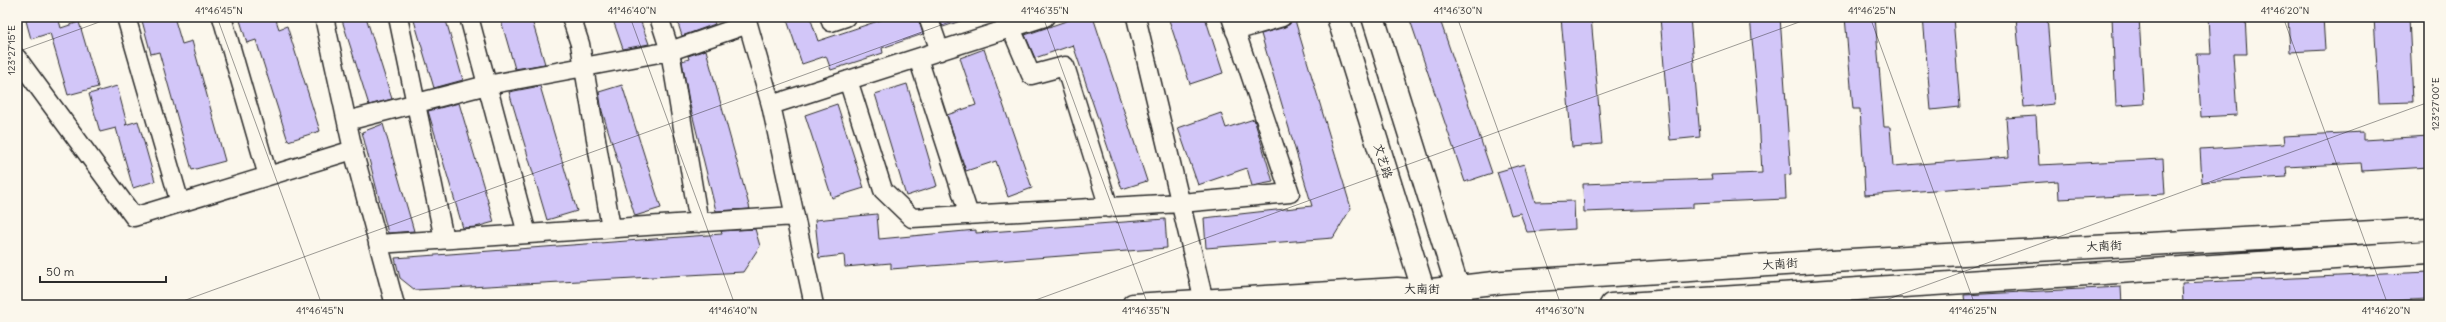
<svg xmlns="http://www.w3.org/2000/svg" width="2446" height="322" font-family="Delius,'LXGW WenKai TC',sans-serif">
<style>
.building{fill:#d2c6f8;stroke:#2b2b2b}
.lines{fill:none;stroke-linecap:round;stroke-linejoin:round}
.minor-casing{stroke:#2b2b2b;stroke-width:21}
.tertiary-casing{stroke:#2b2b2b;stroke-width:25}
.secondary-casing{stroke:#2b2b2b;stroke-width:25}
.minor{stroke:#fbf7ec;stroke-width:18}
.tertiary{stroke:#fbf7ec;stroke-width:22}
.secondary{stroke:#fbf7ec;stroke-width:22}
.ticks{fill:none;stroke:#2b2b2b;stroke-width:1;stroke-opacity:0.45}
.labels{text-anchor:middle;stroke-width:3;stroke-linejoin:round;paint-order:stroke}
.street-label{font-size:12px;fill:#2b2b2b;stroke:#fbf7ec}
.neatline{fill:none;stroke:#2b2b2b;stroke-width:1.5}
.ticks-label{font-size:10px;text-anchor:middle;fill:#2b2b2b}
</style>
<rect width="100%" height="100%" fill="#fbf7ec"/>
<filter id="ink" filterUnits="userSpaceOnUse"><feTurbulence type="fractalNoise" baseFrequency=".025" numOctaves="2"/><feDisplacementMap in="SourceGraphic" scale="8" xChannelSelector="R" yChannelSelector="G"/><feConvolveMatrix kernelMatrix="1 2 1 2 8 2 1 2 1" color-interpolation-filters="sRGB"/></filter>
<g filter="url(#ink)">
<path class="building" d="M25,17H58L61,28L79,22L98,87L68,95L50,33L31,39Z
M141,17H174L182,44L192,41L225,161L192,170L159,52L151,54Z
M239,17H275L279,29L287,26L320,131L288,141L256,40L247,43Z
M341,17H366L392,99L369,105Z
M413,17H445L463,80L434,88Z
M500,17H531L545,64L515,69Z
M612,17H639L649,44L623,49Z
M676,17H712L715,24L682,36Z
M786,17H810L818,41L890,17H918L923,34L882,48L883,53L831,70L826,56L802,64Z
M939,17H966V19L943,27Z
M1078,17H1093L1147,181L1122,189L1073,45L1035,58L1025,35Z
M1168,17H1205L1223,73L1190,84Z
M1292,17H1294L1351,208L1333,238L1206,248L1204,218L1312,206L1261,34L1285,27L1290,24Z
M1409,17H1439L1492,173L1465,182Z
M1561,17H1591L1602,144L1572,147Z
M1660,17H1690L1700,137L1670,140Z
M1750,17H1780L1791,174L1785,175L1786,199L1693,203V208L1584,212L1583,184L1712,179L1711,175L1762,173L1759,116Z
M1845,17H1875L1884,127H1890L1893,166L2009,157L2006,118L2036,116L2039,165L2163,159L2165,194L2059,199L2058,181L1865,195L1860,109H1853Z
M1923,17H1953L1960,107L1931,110Z
M2016,17H2047L2054,104L2024,107Z
M2112,17H2139L2144,104L2116,106Z
M2209,17H2245L2247,54H2233L2237,115L2201,117L2197,54H2211Z
M2288,17H2323L2325,50L2290,52Z
M2374,17H2409L2413,102L2379,103Z
M984,49L1032,188L1008,197L996,161L966,171L947,115L976,105L960,58Z
M706,50L750,209L716,211L689,101L682,61L689,59L688,56Z
M907,84L937,186L906,196L875,94Z
M622,85L661,208L635,216L602,111L599,92Z
M117,86L127,124L125,125L138,121L155,181L133,188L116,128L100,132L89,94Z
M540,86L577,211L547,220L509,92Z
M459,103L494,222L476,227L463,228L428,111Z
M837,104L864,188L832,198L805,115Z
M1221,113L1226,128L1254,119L1273,182L1252,186L1247,168L1198,185L1178,128Z
M383,124L414,231L388,233L362,132Z
M2363,132V140L2429,136V167L2362,171L2361,163L2286,167L2287,177L2202,182L2200,149L2284,144L2283,136Z
M1524,164L1535,202L1574,201L1575,229L1527,232L1520,213L1511,215L1497,172Z
M877,214L879,239L976,230V233L1165,219L1167,248L891,269V263L845,267L844,255L819,258L815,220Z
M755,229L760,246L743,272L415,290L400,278L395,258L722,234L721,231Z
M2429,272V299L2389,301V305H2183L2182,283Z
M2121,287L2122,305H1965L1964,295Z"/>
<g class="lines">
<g class="minor-casing">
<path id="minor" d="M126,17L180,203
M222,17L268,176
M324,17L353,150
M398,17L444,239
M469,17L527,234
M571,17L580,44L611,228
M659,17L670,51L699,223
M746,17L771,105L814,305
M830,17L831,22L846,17
M928,17L940,51
M1136,17L1204,301
M1011,28L1031,75L1065,66L1109,208
M1235,31L1282,17
M17,58L134,217L353,150L395,305
M918,58L969,215
M848,80L883,190L912,218L1181,203L1290,193L1231,17
M771,105L1045,17
M347,121L487,85L670,51L748,24
M378,244L795,216"/>
</g>
<g class="tertiary-casing">
<path id="tertiary" d="M1133,305L1397,289L1423,291L1503,282L1832,261L2429,229
M1611,305L2429,252"/>
</g>
<g class="secondary-casing">
<path id="secondary" d="M1338,17L1428,305
M1373,17L1463,305"/>
</g>
<use href="#minor" class="minor"/>
<use href="#tertiary" class="tertiary"/>
<use href="#secondary" class="secondary"/>
</g>
</g>
<path class="ticks" d="M217,17L322,305M630,17L735,305M1043,17L1148,305M1457,17L1561,305M1870,17L1975,305M2283,17L2388,305M17,52L113,17M172,305L963,17M1022,305L1813,17M1872,305L2429,102"/>
<g class="labels">
<g class="street-label">
<text transform="translate(1383 161) rotate(73)" y="4">文艺路</text>
<text transform="translate(2104 246) rotate(-3)" y="4">大南街</text>
<text transform="translate(1780 264) rotate(-4)" y="4">大南街</text>
<text x="1422" y="293">大南街</text>
</g>
</g>
<rect width="2446" height="322" fill="none" stroke="#fbf7ec" stroke-width="44"/>
<path d="M40 276v6h126v-6" fill="none" stroke="#2b2b2b" stroke-width="2"/>
<text x="46" y="276" font-size="12" fill="#2b2b2b" stroke="#fbf7ec" stroke-width="3" paint-order="stroke">50 m</text>
<rect x="22" y="22" width="2402" height="278" class="neatline"/>
<g class="ticks-label">
<text x="219" y="14">41°46'45"N</text>
<text x="632" y="14">41°46'40"N</text>
<text x="1045" y="14">41°46'35"N</text>
<text x="1458" y="14">41°46'30"N</text>
<text x="1872" y="14">41°46'25"N</text>
<text x="2285" y="14">41°46'20"N</text>
<text transform="translate(11 50) rotate(-90)" y="4">123°27'15"E</text>
<text transform="translate(2435 104) rotate(-90)" y="4">123°27'00"E</text>
<text x="320" y="314">41°46'45"N</text>
<text x="733" y="314">41°46'40"N</text>
<text x="1146" y="314">41°46'35"N</text>
<text x="1560" y="314">41°46'30"N</text>
<text x="1973" y="314">41°46'25"N</text>
<text x="2386" y="314">41°46'20"N</text>
</g>
</svg>
